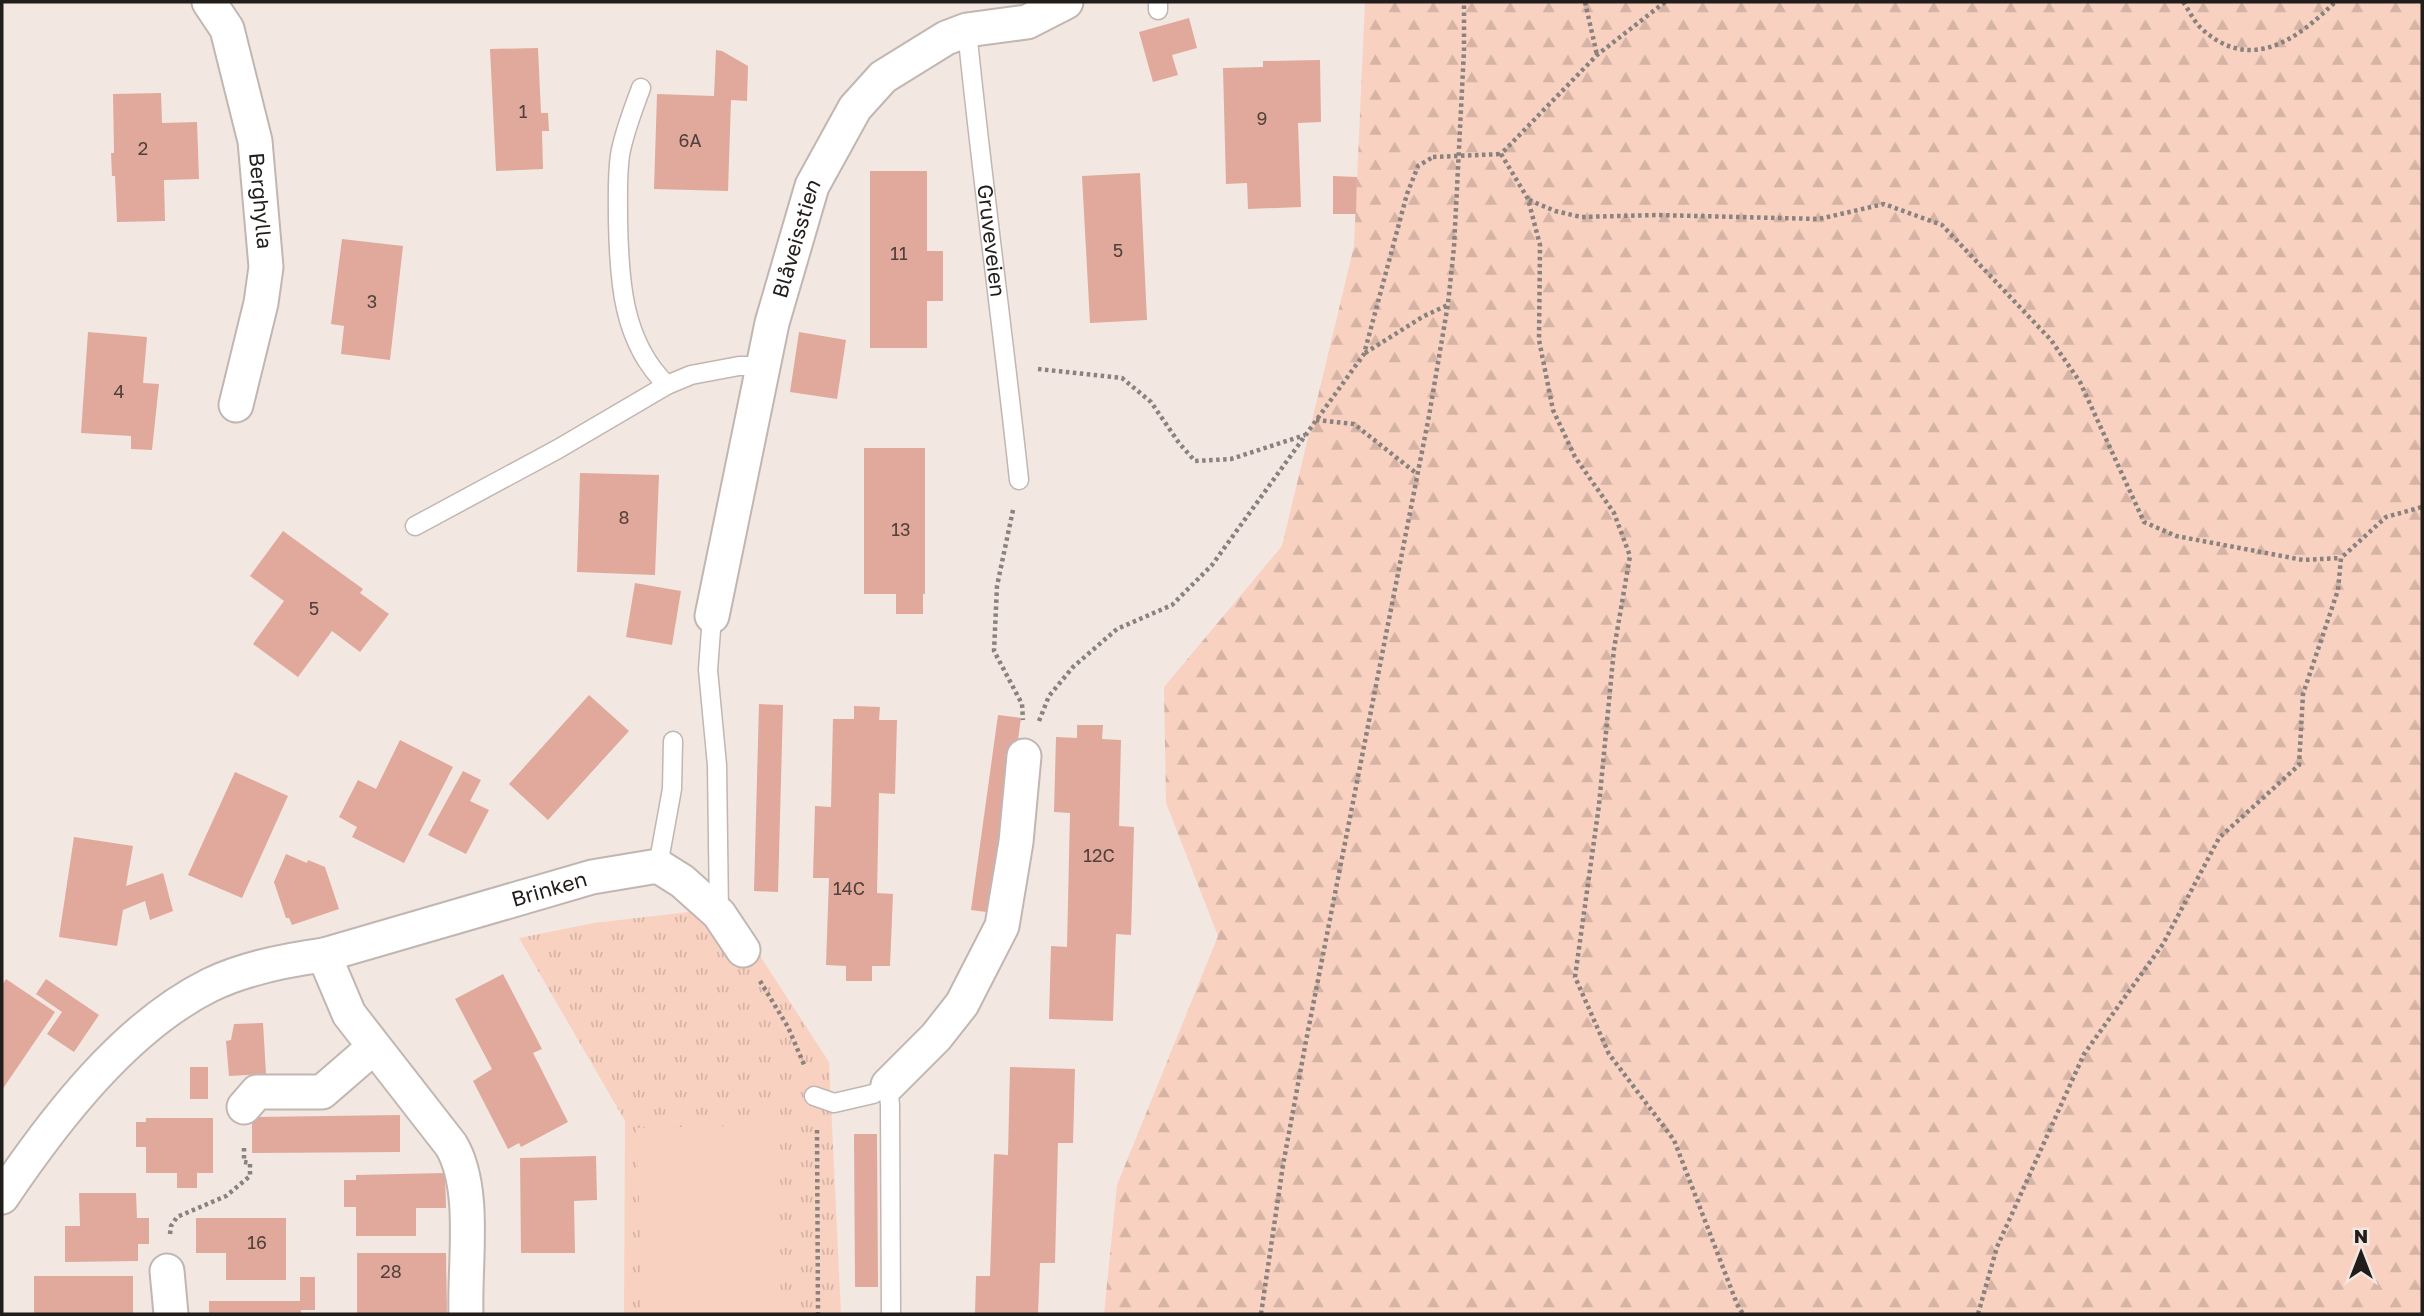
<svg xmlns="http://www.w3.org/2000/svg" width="2424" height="1316" font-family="'Golos Text',sans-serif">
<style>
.grass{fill:url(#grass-tufts)}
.forest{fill:url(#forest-firs)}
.pitch{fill:#f9d1c1}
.building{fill:#e0a99b}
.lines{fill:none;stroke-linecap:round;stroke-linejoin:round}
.service-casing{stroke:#c1b6b1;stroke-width:21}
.minor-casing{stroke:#c1b6b1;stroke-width:37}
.path{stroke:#89827e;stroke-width:4.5;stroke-dasharray:3.5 3.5;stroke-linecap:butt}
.service{stroke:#fff;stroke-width:18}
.minor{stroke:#fff;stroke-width:33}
.path-bridge{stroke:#89827e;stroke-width:4.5;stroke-dasharray:3.5 3.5;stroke-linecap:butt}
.labels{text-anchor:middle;stroke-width:6;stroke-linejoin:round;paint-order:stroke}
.number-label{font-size:18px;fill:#51403b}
.street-label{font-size:21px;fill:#211d1b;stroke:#f3e7e2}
</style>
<defs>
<pattern id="grass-tufts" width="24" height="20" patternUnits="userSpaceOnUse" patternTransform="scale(1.75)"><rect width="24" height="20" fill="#f9d1c1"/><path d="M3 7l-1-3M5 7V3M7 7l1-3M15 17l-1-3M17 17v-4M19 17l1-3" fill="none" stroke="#d5b3a5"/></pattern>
<pattern id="forest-firs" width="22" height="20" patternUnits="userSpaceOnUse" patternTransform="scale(1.75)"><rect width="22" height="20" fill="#f9d1c1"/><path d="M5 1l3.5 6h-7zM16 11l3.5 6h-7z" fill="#d5b3a5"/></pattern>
</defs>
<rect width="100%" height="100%" fill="#f3e7e2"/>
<path class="grass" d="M689,912L736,919L829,1062L841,1314H624L625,1121L519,938L594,923Z"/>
<path class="forest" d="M1365,2H2422V1314H1104L1117,1185L1218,936L1166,803L1164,687L1282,546L1354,246Z"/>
<path class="pitch" d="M776,1125L781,1314H642L637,1128Z"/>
<path class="building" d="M1189,18L1197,48L1172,55L1178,75L1153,82L1139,32Z
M538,48L541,113H548L549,131H542L543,169L496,171L490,49Z
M716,50L722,51L748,66L747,101L731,100L728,191L654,189L657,94L714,96Z
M1320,60L1321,122L1298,123L1301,207L1248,209L1247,183L1226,184L1223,68L1263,67V61Z
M161,93L162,123L197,122L199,179L164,180L165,221L117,222L115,176H112L111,153H114L113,94Z
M870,171H927V251H943V301H927V348H870Z
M1140,173L1147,320L1090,323L1082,176Z
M1333,176L1357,177L1356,214H1333Z
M342,239L403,246L390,360L341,354L344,326L331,324Z
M88,332L147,337L143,383L159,384L152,450L131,449V436L81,433Z
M799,332L846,340L837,399L790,392Z
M864,448H925V594H923V614H896V594H864Z
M580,473L659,475L655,575L577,572Z
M283,531L363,589L360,593L389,614L360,652L332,631L298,677L253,644L284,601L250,576Z
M635,583L681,591L672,645L626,637Z
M589,695L629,731L548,820L509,784Z
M759,704L783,705L778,892L754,891Z
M854,706L880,707L879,720H897L895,794L879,793L877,893L893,894L890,966H872V981H846V966L826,965L829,878H813L815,806L831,807L833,719H854Z
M998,715L1021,718L994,913L971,910Z
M1077,725H1103L1102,739L1121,740L1119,826L1134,827L1131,935L1116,934L1113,1021L1049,1019L1051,946L1067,947L1070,813L1054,812L1056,737L1077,738Z
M400,740L453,767L404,863L352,837L357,827L339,817L358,780L376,789Z
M463,771L481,780L470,801L489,810L466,854L428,835Z
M235,772L288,796L242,898L188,875Z
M74,837L133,846L126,886L163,873L173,911L150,920L145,901L123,910L117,946L59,937Z
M286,854L307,863L308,860L325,867L339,909L292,925L289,918H286L274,882Z
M503,974L542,1049L533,1053L568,1122L521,1147L519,1143L508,1149L473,1081L492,1069L455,999Z
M6,979L55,1012L2,1090V985Z
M46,979L99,1015L74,1052L47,1034L62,1012L36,994Z
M263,1023L266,1074L229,1076L226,1041L231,1040L234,1024Z
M190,1067H208V1099H190Z
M1010,1067L1075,1069L1073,1143H1058L1055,1263H1040L1038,1314H975L976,1276H990L994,1154L1008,1155Z
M400,1115V1152L252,1153V1117Z
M146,1118H213V1173H197V1188H177V1173H146V1147H136V1122H146Z
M854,1134H877L878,1287H855Z
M596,1156L597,1200L574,1201L575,1253H521L520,1158Z
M445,1173L446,1208H416V1236H356V1207H344V1180H356V1175Z
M79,1193H136L137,1218H149V1244H138V1261L65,1262V1226H80Z
M196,1218H286V1280H226V1253H196Z
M357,1253H446L447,1314H357Z
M34,1276H133V1314H34Z
M300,1277H315V1310H301V1314H209V1301H300Z"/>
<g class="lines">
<g class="service-casing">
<g id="service">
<path d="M1158,10V2"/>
<path id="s1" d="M967,30C982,180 1003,330 1019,480"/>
<path d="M641,88C633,110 624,132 620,155C617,176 618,198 618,220C619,279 622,342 667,385"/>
<path d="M415,526L558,449L667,385L691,375L739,366H764"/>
<path d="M712,616L708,670L717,765L719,914"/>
<path d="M658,866L672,789L673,741"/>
<path d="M814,1096L834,1103L873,1094L888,1085L890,1105L891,1314"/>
</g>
</g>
<g class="minor-casing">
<g id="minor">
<path id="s2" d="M209,2L227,29L255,141L266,267L261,303L236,405"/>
<path id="s3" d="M712,616L772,323L812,186L855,108L883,77L946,38L967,30L1027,22L1066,2"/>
<path d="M324,955L349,1014L451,1145C477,1188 464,1264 466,1314"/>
<path d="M888,1085L936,1037L962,1004L1002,926L1016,842L1024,756"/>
<path d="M244,1107L257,1092H322L374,1047"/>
<path id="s4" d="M2,1197C54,1120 125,1027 210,985C245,968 286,960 324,955L592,877L658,866L682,881L719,914L743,950"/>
<path d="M167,1271L171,1314"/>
</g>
</g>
<path class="path" d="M1585,2L1597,55
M1665,2L1597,55L1501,154L1528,199L1540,245L1539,340L1553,410L1575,457L1614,513L1630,556L1614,649L1599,805L1575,977L1609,1054L1674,1140L1737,1304L1743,1314
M2183,2C2189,10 2194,22 2202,29C2250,73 2297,40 2335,2
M1529,200L1555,211L1581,217L1657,215L1819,219L1884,204L1942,225L2051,340L2080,382L2144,522L2176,536L2303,560L2341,558
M1365,353L1424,316L1448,305
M1038,369L1122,378L1151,402L1179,443L1195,461L1231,459L1305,435
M1316,420L1354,424L1416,473
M1013,510L997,586L994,651L1022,704L1023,720
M1039,721L1049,696L1073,667L1117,629L1172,605L1212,565L1364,354L1407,194L1418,166L1433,157
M760,981L788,1027L805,1067
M817,1130L818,1314
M170,1234L171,1226L177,1217L226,1196L250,1176V1163L244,1162V1146
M1261,1314L1283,1165L1306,1041L1429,416L1448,304L1454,247L1464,50V2
M1978,1314L1997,1247L2084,1054L2163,944L2219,838L2299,765L2303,694L2338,590L2341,558L2386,517L2422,507"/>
<use href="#service" class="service"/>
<use href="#minor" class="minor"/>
<path class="path-bridge" d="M1433,157L1501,154"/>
</g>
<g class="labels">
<g class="number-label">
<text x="523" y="118">1</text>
<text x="1262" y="125">9</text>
<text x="690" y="147">6A</text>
<text x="143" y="155">2</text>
<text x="1118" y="257">5</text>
<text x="899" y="260">11</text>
<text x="372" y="308">3</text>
<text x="119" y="398">4</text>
<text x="624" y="524">8</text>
<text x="901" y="536">13</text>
<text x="314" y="615">5</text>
<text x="1099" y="862">12C</text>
<text x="849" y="895">14C</text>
<text x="257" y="1249">16</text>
<text x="391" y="1278">28</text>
</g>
<g class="street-label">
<text dy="7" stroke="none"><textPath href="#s2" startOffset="208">Berghylla</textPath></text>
<text dy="7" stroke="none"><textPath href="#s3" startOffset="387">Blåveisstien</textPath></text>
<text dy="7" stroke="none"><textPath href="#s1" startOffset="212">Gruveveien</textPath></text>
<text dy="7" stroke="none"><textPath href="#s4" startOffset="653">Brinken</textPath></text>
</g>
</g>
<rect width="2424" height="1316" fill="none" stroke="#211d1b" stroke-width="7"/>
<g transform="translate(2361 1253)" stroke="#f3e7e2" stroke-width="5" paint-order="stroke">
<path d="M0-5L12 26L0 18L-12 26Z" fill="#211d1b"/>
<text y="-10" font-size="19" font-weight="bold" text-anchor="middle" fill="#211d1b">N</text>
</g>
</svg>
